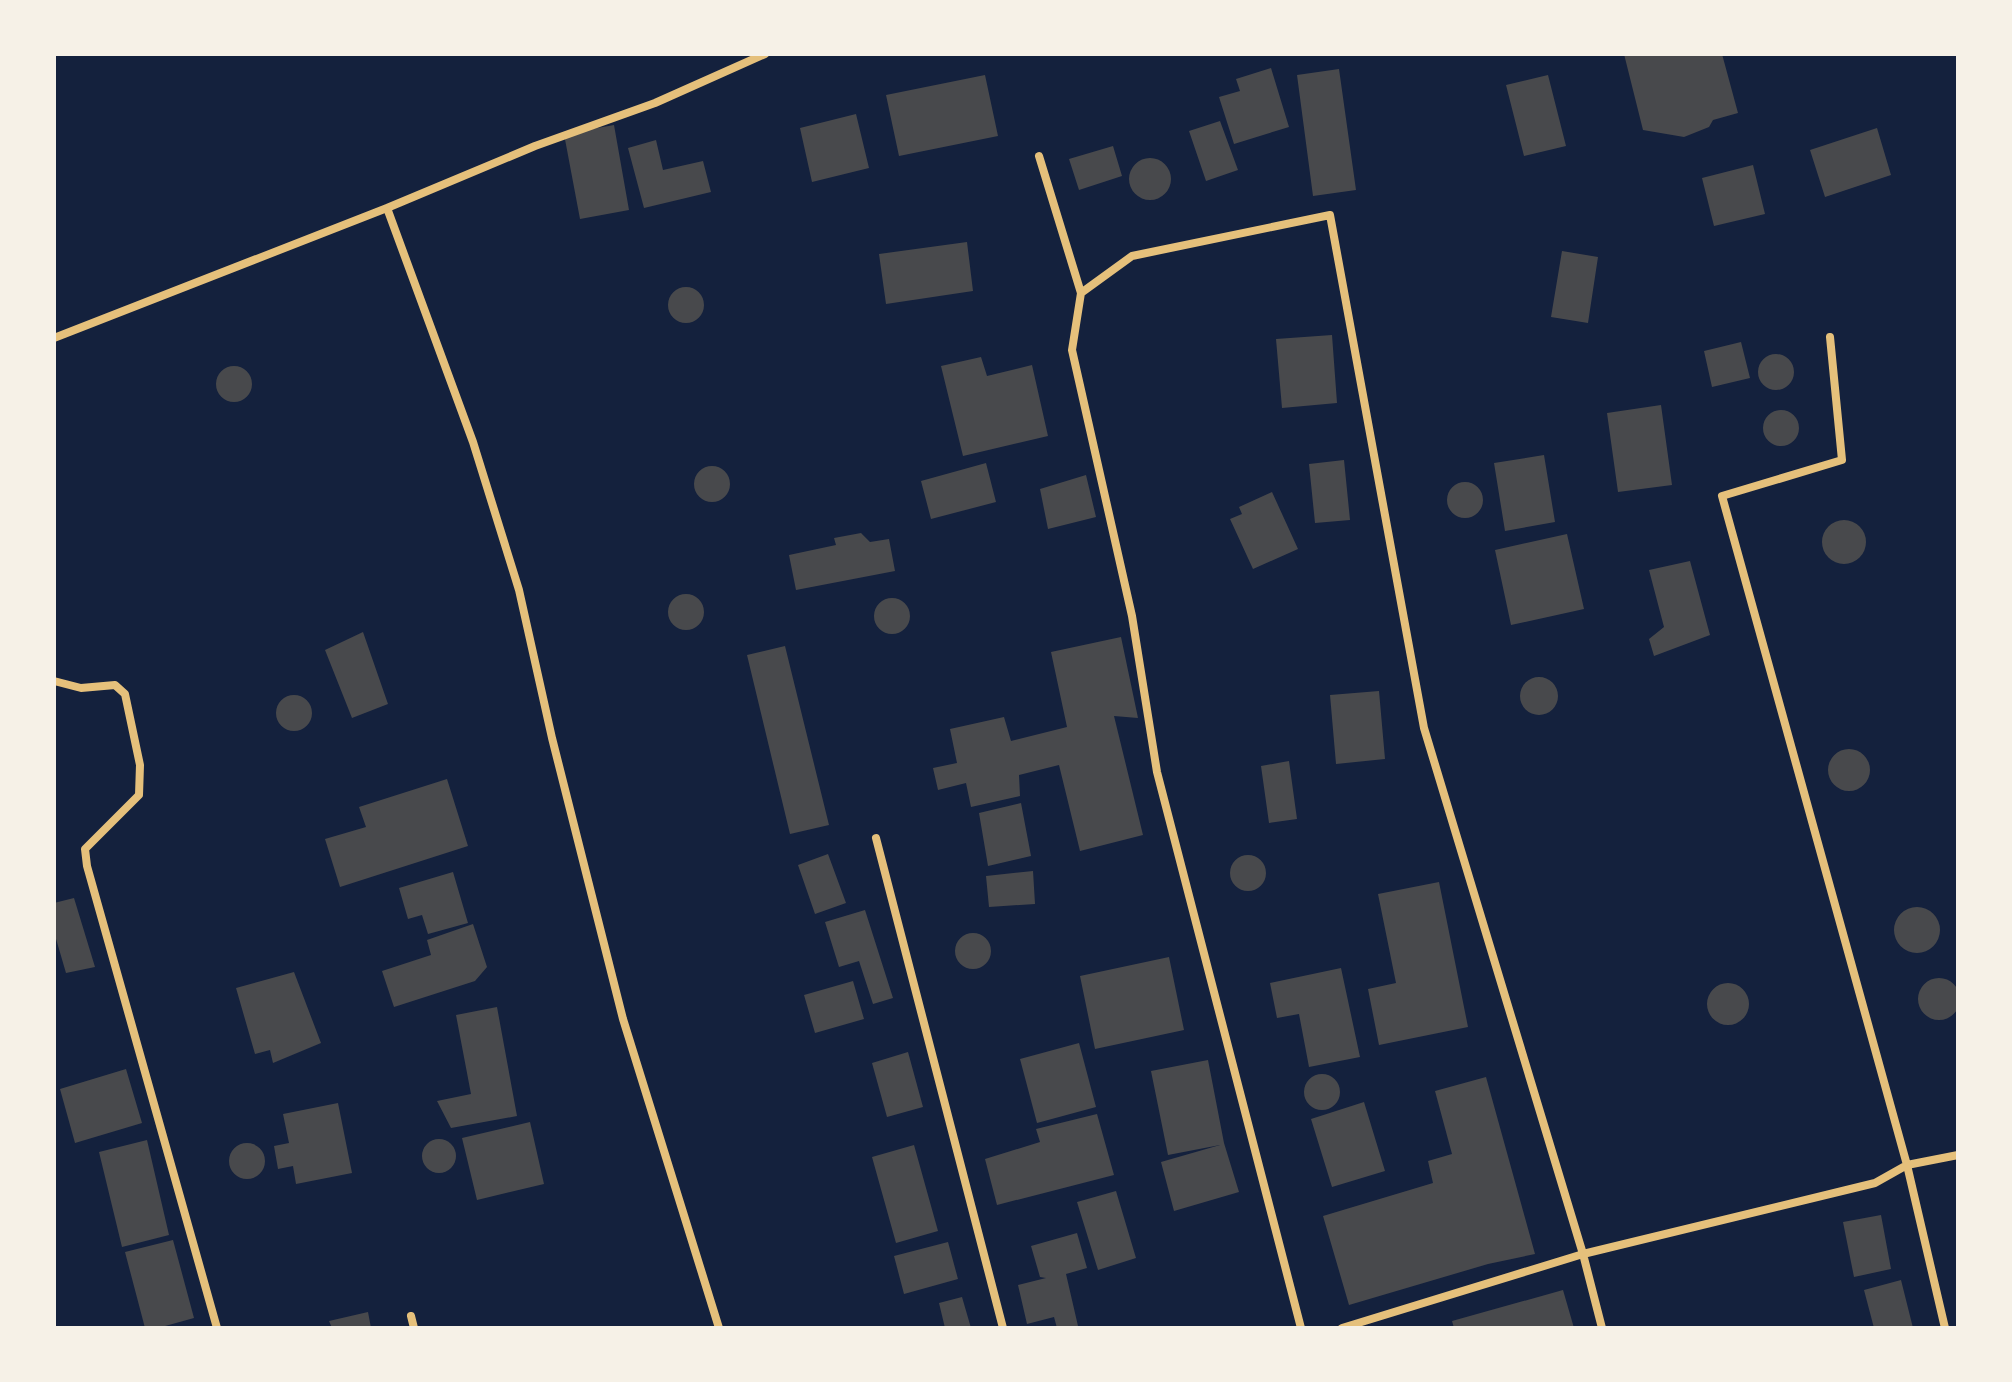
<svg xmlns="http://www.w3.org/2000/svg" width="2012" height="1382" font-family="Rubik,sans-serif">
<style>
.building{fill:#48494c}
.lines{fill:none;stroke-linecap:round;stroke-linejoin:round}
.minor{stroke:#e5c07b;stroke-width:8}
</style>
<rect width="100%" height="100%" fill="#14213d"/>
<path class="building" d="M1624,54H1722L1738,113L1713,120L1709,127L1684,137L1643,130Z
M1271,68L1289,127L1234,144L1219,97L1240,91L1236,79Z
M1339,69L1356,190L1313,196L1297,75Z
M985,75L998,136L899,156L886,95Z
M1548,75L1566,146L1524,156L1506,85Z
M856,114L869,168L812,182L800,128Z
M1220,121L1238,170L1206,181L1189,131Z
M614,125L629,210L580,219L564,134Z
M1877,128L1891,175L1825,197L1810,150Z
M656,140L663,170L703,161L711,192L644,208L628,148Z
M1113,146L1122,176L1079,190L1069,159Z
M1129 179a21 21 0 1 1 42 0a21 21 0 1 1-42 0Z
M1753,165L1765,214L1714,226L1702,178Z
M967,242L973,291L886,304L879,254Z
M1562,251L1598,257L1588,323L1551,317Z
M668 305a18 18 0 1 1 36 0a18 18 0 1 1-36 0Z
M1332,335L1337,403L1282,408L1276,339Z
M1741,342L1750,378L1712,387L1704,351Z
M1758 372a18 18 0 1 1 36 0a18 18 0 1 1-36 0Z
M981,357L987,376L1032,365L1048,436L963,456L941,366Z
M216 384a18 18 0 1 1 36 0a18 18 0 1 1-36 0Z
M1661,405L1672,485L1618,492L1607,413Z
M1763 428a18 18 0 1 1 36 0a18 18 0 1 1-36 0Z
M1544,455L1555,522L1505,531L1494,463Z
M1344,460L1350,520L1315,523L1309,464Z
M986,463L996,502L931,519L921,481Z
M694 484a18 18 0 1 1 36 0a18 18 0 1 1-36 0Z
M1086,475L1096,517L1048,529L1040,489Z
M1447 500a18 18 0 1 1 36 0a18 18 0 1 1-36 0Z
M1272,492L1298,549L1253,569L1230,519L1242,514L1239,507Z
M1822 542a22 22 0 1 1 44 0a22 22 0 1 1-44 0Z
M861,533L870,542L889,539L895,571L796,590L789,555L836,545L834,538Z
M1567,534L1584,609L1511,625L1495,550Z
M1690,561L1710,635L1654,656L1649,639L1664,627L1649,570Z
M668 612a18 18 0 1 1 36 0a18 18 0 1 1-36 0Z
M874 616a18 18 0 1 1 36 0a18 18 0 1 1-36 0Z
M363,632L388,704L352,718L325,650Z
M1121,637L1138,718L1114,716L1143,835L1080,851L1059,765L1019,775L1020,796L971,807L966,783L938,790L933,768L957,763L950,729L1004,717L1011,741L1067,727L1051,652Z
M785,646L829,825L790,834L747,655Z
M1520 696a19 19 0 1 1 38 0a19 19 0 1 1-38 0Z
M1379,691L1385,759L1336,764L1330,695Z
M276 713a18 18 0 1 1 36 0a18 18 0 1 1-36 0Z
M1828 770a21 21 0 1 1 42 0a21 21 0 1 1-42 0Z
M1289,761L1297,819L1269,823L1261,766Z
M447,779L468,846L340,887L325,839L366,827L359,807Z
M1021,803L1031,856L988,866L979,813Z
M828,854L846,903L815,914L798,865Z
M1230 873a18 18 0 1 1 36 0a18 18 0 1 1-36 0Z
M1033,871L1035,904L989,907L986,876Z
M453,872L468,923L428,934L422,915L408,919L399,888Z
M1439,882L1468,1027L1379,1045L1368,989L1396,983L1378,894Z
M74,898L95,967L66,973L54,932V903Z
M1894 930a23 23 0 1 1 46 0a23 23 0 1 1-46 0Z
M865,910L893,998L873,1004L859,961L839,967L825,922Z
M473,924L487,967L475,981L394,1007L382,971L431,955L427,940Z
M955 951a18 18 0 1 1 36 0a18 18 0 1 1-36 0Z
M1169,957L1184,1030L1095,1049L1080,976Z
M1341,968L1360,1057L1309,1067L1299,1014L1277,1018L1270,983Z
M294,972L321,1043L273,1063L270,1050L255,1054L236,988Z
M1918 999a21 21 0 1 1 42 0a21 21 0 1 1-42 0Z
M853,981L864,1019L815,1033L804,995Z
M1707 1004a21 21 0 1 1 42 0a21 21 0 1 1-42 0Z
M497,1007L517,1116L451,1128L437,1101L471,1094L456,1015Z
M1079,1043L1096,1107L1037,1123L1020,1059Z
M908,1052L923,1107L887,1117L872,1063Z
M1208,1060L1224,1143L1239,1192L1174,1211L1161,1162L1220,1145L1168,1155L1151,1071Z
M126,1069L142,1123L75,1143L60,1089Z
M1304 1092a18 18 0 1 1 36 0a18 18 0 1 1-36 0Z
M1486,1077L1535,1254L1488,1264L1349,1305L1323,1216L1433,1183L1428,1161L1452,1154L1435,1091Z
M1364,1102L1385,1171L1332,1187L1311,1119Z
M338,1103L352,1173L296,1184L293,1166L278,1169L274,1146L289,1143L283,1114Z
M1097,1114L1114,1175L997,1205L985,1159L1040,1142L1036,1129Z
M530,1122L544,1184L477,1200L462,1138Z
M422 1156a17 17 0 1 1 34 0a17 17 0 1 1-34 0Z
M147,1140L169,1235L122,1247L99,1152Z
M229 1161a18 18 0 1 1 36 0a18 18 0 1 1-36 0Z
M914,1145L938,1231L896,1243L872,1157Z
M1116,1191L1136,1258L1098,1270L1077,1202Z
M1881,1215L1891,1269L1854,1277L1843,1222Z
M1077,1233L1087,1268L1066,1274L1078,1326L1057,1328L1054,1317L1027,1324L1018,1285L1046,1278L1040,1277L1031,1246Z
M173,1240L194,1318L158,1328H145L125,1252Z
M948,1242L958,1279L904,1294L894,1256Z
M1901,1280L1913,1328H1874L1864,1290Z
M1563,1290L1574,1328H1454L1452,1321Z
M962,1297L971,1328H945L939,1303Z
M368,1312L371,1328H332L329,1321Z"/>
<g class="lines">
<path class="minor" d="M1039,156L1081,293L1072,350L1132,616L1157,772L1301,1328
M387,208L535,146L655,103L765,54
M1081,293L1132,256L1330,215L1424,728L1583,1254L1602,1328
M1830,337L1842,460L1722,496L1907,1165L1945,1328
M54,338L387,208L473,442L519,590L552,738L623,1019L719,1328
M54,681L81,688L115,685L125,694L140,765L139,795L85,849L87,866L217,1328
M876,838L1003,1328
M411,1316L414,1328
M1342,1328L1583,1254L1875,1183L1907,1165L1958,1155"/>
</g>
<rect width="2012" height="1382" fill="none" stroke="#f6f1e7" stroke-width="112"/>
</svg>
